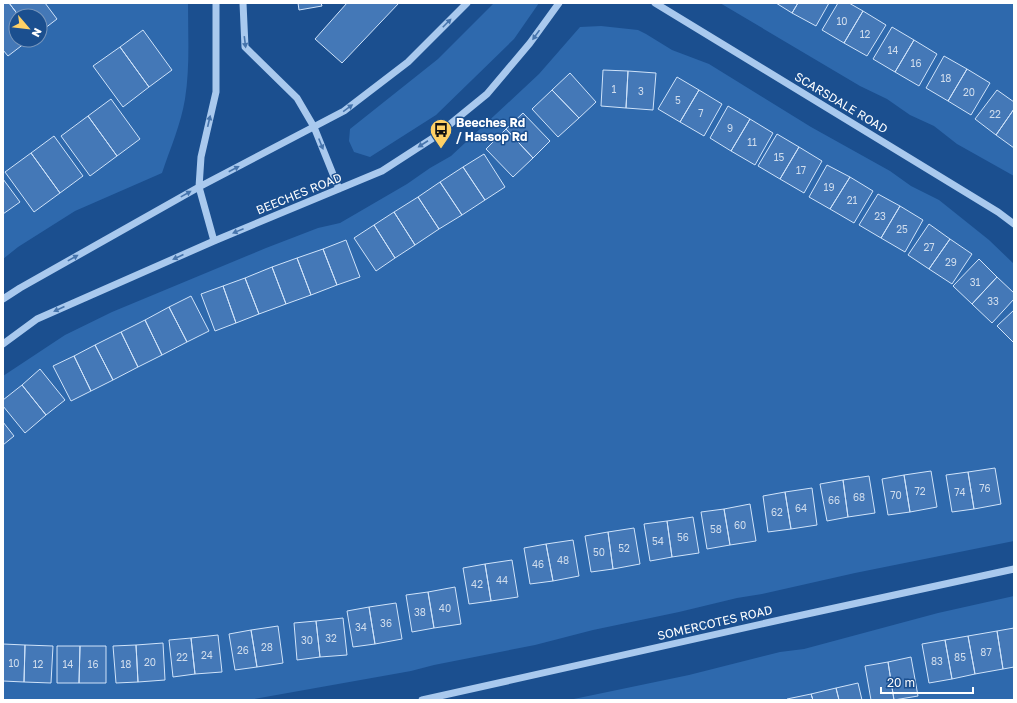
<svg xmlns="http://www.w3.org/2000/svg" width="1017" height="703" font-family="'Golos Text',sans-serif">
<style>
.green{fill:#2e69ad;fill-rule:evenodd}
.building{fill:#4478b7;stroke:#cfe3fa}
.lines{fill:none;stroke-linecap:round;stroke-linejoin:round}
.minor{stroke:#a9c9ee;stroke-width:7}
.oneway{fill:#4674ac}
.labels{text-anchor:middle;stroke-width:3;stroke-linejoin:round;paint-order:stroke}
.number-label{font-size:10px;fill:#d0dded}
.street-label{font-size:12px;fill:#fff;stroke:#1b4f8f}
.poi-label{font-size:12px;font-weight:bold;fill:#fff;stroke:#1b4f8f;text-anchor:start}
</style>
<rect width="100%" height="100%" fill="#1b4f8f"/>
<path class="green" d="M3,3H188C188,35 190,68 185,99C181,124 170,149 162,173L75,211L18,247L3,259ZM16,16H40V40H16Z
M494,3H539L514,39L436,115L370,157L354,152L349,141L350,129L438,59Z
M720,3H1014V176L957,144L934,126L910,115L887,99L860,86Z
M601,26L638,30L646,34L672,50L709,64L811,127L890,171L911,186L939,200L989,240L1014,264V541L855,573L762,594L737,598L679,612L593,630L535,645L434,665L411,671L249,700H3V376L65,335L112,312L266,248L318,228L340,223L407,184L430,168L451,156L539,74L580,27Z
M1014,596V700H569L689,675L780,652L804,649L938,613Z"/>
<path class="building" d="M3,3H9L19,16H16V40H29L8,56L3,50Z
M9,3H45L57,19L40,32V16H19Z
M298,3H321L322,6L299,10Z
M347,3H399L342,63L315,39Z
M776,3H798L792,13Z
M798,3H829L816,26L792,13Z
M838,3H849L863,11L844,43L822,30Z
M863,11L886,25L867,56L844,43Z
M892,27L914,40L895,72L873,59Z
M143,30L172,70L149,87L120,47Z
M914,40L937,54L919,86L895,72Z
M120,47L149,87L123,107L93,66Z
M944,56L967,69L948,101L926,88Z
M967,69L990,83L971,115L948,101Z
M603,70L628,71L626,108L601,106Z
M628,71L656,73L653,110L626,108Z
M570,73L596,102L579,118L552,90Z
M677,77L699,90L680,122L658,109Z
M552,90L579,118L558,137L532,109Z
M699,90L722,104L704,136L680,122Z
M997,90L1014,102V109L996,135L975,119Z
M111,99L140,139L117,156L88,116Z
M728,106L750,119L731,151L710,138Z
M1014,109V148L996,135Z
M523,113L550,141L533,158L506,129Z
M88,116L117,156L90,176L61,136Z
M750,119L773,133L755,165L731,151Z
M506,129L533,158L513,177L486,149Z
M777,134L799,147L780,179L758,166Z
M54,136L83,176L60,193L31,153Z
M799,147L822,161L804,193L780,179Z
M31,153L60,193L34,212L5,172Z
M484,154L505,187L485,200L463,167Z
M827,165L850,177L830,209L809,197Z
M463,167L485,200L462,215L440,182Z
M850,177L873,191L854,223L830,209Z
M3,179L20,202L3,214Z
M440,182L462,215L439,229L418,197Z
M878,194L900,206L881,238L859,225Z
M418,197L439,229L415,245L394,212Z
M900,206L923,220L905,252L881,238Z
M394,212L415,245L395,258L374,225Z
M929,224L950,239L929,269L908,255Z
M374,225L395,258L376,271L354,238Z
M950,239L972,254L952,284L929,269Z
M346,240L360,277L337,285L323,249Z
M323,249L337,285L311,295L297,258Z
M297,258L311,295L286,304L272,267Z
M979,259L997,277L972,304L953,286Z
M272,267L286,304L259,314L245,278Z
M997,277L1014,293V299L992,323L972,304Z
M245,278L259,314L236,323L223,286Z
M223,286L236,323L215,331L201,294Z
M191,296L209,331L187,342L169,307Z
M169,307L187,342L162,355L145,320Z
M1014,310V343L997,326Z
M145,320L162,355L138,367L121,332Z
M121,332L138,367L113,380L95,345Z
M95,345L113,380L91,391L74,356Z
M74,356L91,391L71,401L53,366Z
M40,369L65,400L46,415L22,385Z
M22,385L46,415L25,433L3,406V400Z
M3,422L14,436L3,445Z
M995,468L1001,504L974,509L968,472Z
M931,471L937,507L910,512L904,475Z
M968,472L974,509L952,512L946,475Z
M904,475L910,512L888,515L882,479Z
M869,476L875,513L848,517L843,480Z
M843,480L848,517L827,521L820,484Z
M812,488L817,525L791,529L785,492Z
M785,492L791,529L768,532L763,496Z
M750,504L756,541L730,545L724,509Z
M724,509L730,545L707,549L701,512Z
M693,517L699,553L672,557L667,521Z
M667,521L672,557L650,561L644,524Z
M634,528L640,564L613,569L608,532Z
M608,532L613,569L591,572L585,536Z
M573,540L579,576L553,581L546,544Z
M546,544L553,581L530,584L524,548Z
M512,560L518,597L491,601L485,564Z
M485,564L491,601L469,604L463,568Z
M455,587L461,624L434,628L428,592Z
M428,592L434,628L412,632L406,595Z
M396,603L402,639L375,644L369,607Z
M369,607L375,644L353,647L347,611Z
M343,618L347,655L320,657L316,621Z
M316,621L320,657L297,660L294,623Z
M278,626L283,663L257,667L251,630Z
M1014,628V667L1003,669L997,631Z
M251,630L257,667L235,670L229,634Z
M997,631L1003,669L975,674L968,636Z
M218,635L222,672L195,674L191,638Z
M968,636L975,674L952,679L945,640Z
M191,638L195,674L173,677L169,640Z
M945,640L952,679L929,683L922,644Z
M163,643L165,680L138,682L136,645Z
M3,644L25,645L24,682L3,681Z
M25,645L53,646L51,683L24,682Z
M136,645L138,682L116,683L113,646Z
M57,646H80L79,683H57Z
M80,646H106V683H79Z
M911,657L918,696L894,700L888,662Z
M888,662L894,700H871L865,666Z
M858,683L862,700H839L836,688Z
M836,688L839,700H813L811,694Z
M811,694L813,700H788L787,699Z"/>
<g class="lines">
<path class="minor" d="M243,3L245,47L297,98L314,127L339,189
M655,3L998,212L1014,224
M214,241L199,187L201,157L216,92V3
M3,299L20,288L199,187L344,111L408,62L467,3
M3,344L37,319L214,241L382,171L433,138L487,94L530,43L559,3
M422,700L784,619L1014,569"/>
</g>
<defs><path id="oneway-solid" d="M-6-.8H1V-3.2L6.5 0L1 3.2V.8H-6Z"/></defs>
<g class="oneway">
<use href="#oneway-solid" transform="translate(447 23) rotate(-45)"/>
<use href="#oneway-solid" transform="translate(536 35) rotate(126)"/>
<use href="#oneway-solid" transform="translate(245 42) rotate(83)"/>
<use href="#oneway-solid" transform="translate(348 108) rotate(-36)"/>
<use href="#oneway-solid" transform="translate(209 121) rotate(-77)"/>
<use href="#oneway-solid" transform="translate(321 144) rotate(68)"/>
<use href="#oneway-solid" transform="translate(423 144) rotate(147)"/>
<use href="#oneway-solid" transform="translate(234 169) rotate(-28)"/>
<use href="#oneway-solid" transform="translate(186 194) rotate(-29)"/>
<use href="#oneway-solid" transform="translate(238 231) rotate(158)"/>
<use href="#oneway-solid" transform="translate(178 257) rotate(156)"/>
<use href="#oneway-solid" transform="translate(73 258) rotate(-29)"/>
<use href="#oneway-solid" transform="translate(59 309) rotate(156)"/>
</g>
<defs>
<g id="bus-pin" transform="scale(1.15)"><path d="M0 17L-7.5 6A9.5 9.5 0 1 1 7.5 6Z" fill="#ffd166" stroke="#1b4f8f"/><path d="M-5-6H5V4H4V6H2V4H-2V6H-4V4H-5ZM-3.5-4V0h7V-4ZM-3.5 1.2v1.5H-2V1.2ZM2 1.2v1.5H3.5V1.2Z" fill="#111"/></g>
</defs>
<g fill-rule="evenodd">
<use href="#bus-pin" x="441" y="130"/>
</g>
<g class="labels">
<g class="number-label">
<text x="842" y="25">10</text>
<text x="865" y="38">12</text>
<text x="893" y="54">14</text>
<text x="916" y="67">16</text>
<text x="946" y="82">18</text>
<text x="614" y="93">1</text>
<text x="641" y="95">3</text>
<text x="969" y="96">20</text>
<text x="678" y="104">5</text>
<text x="701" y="117">7</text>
<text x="995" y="118">22</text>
<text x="730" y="132">9</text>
<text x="752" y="146">11</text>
<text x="779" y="161">15</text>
<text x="801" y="174">17</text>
<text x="829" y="191">19</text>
<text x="852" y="204">21</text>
<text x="880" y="220">23</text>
<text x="902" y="233">25</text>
<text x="929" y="251">27</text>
<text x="951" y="266">29</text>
<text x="975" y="286">31</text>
<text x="993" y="305">33</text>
<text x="985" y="492">76</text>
<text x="920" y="495">72</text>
<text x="960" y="496">74</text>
<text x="896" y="499">70</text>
<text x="859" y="501">68</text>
<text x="834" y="504">66</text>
<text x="801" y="512">64</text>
<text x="777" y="516">62</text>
<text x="740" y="529">60</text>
<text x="716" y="533">58</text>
<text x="683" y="541">56</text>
<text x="658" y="545">54</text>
<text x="624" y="552">52</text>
<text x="599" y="556">50</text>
<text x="563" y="564">48</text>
<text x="538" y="568">46</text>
<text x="502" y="584">44</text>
<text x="477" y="588">42</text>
<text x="445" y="612">40</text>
<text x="420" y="616">38</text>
<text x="386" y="627">36</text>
<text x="361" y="631">34</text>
<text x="331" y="642">32</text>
<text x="307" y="644">30</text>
<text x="267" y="651">28</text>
<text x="243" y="654">26</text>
<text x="986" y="656">87</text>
<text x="207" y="659">24</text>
<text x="182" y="661">22</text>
<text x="960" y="661">85</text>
<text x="937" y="665">83</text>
<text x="150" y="666">20</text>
<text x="14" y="667">10</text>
<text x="38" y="668">12</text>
<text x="68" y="668">14</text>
<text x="93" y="668">16</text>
<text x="126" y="668">18</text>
</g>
<g class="street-label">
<text transform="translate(841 103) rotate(31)" y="4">SCARSDALE ROAD</text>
<text transform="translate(299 194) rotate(-22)" y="4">BEECHES ROAD</text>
<text transform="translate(715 623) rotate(-13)" y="4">SOMERCOTES ROAD</text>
</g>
<g class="poi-label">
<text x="456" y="127">Beeches Rd<tspan x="456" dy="14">/ Hassop Rd</tspan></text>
</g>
</g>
<rect width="1017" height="703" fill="none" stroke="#ffffff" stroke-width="8"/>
<g transform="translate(28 28) rotate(118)"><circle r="19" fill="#1b4f8f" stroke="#7695bc"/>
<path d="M0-3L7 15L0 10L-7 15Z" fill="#ffd166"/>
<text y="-6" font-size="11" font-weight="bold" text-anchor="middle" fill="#ffffff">N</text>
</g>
<path d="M881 687v6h92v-6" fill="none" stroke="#ffffff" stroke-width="2"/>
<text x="887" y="687" font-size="12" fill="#ffffff" stroke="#1b4f8f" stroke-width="3" paint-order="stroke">20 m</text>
</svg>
